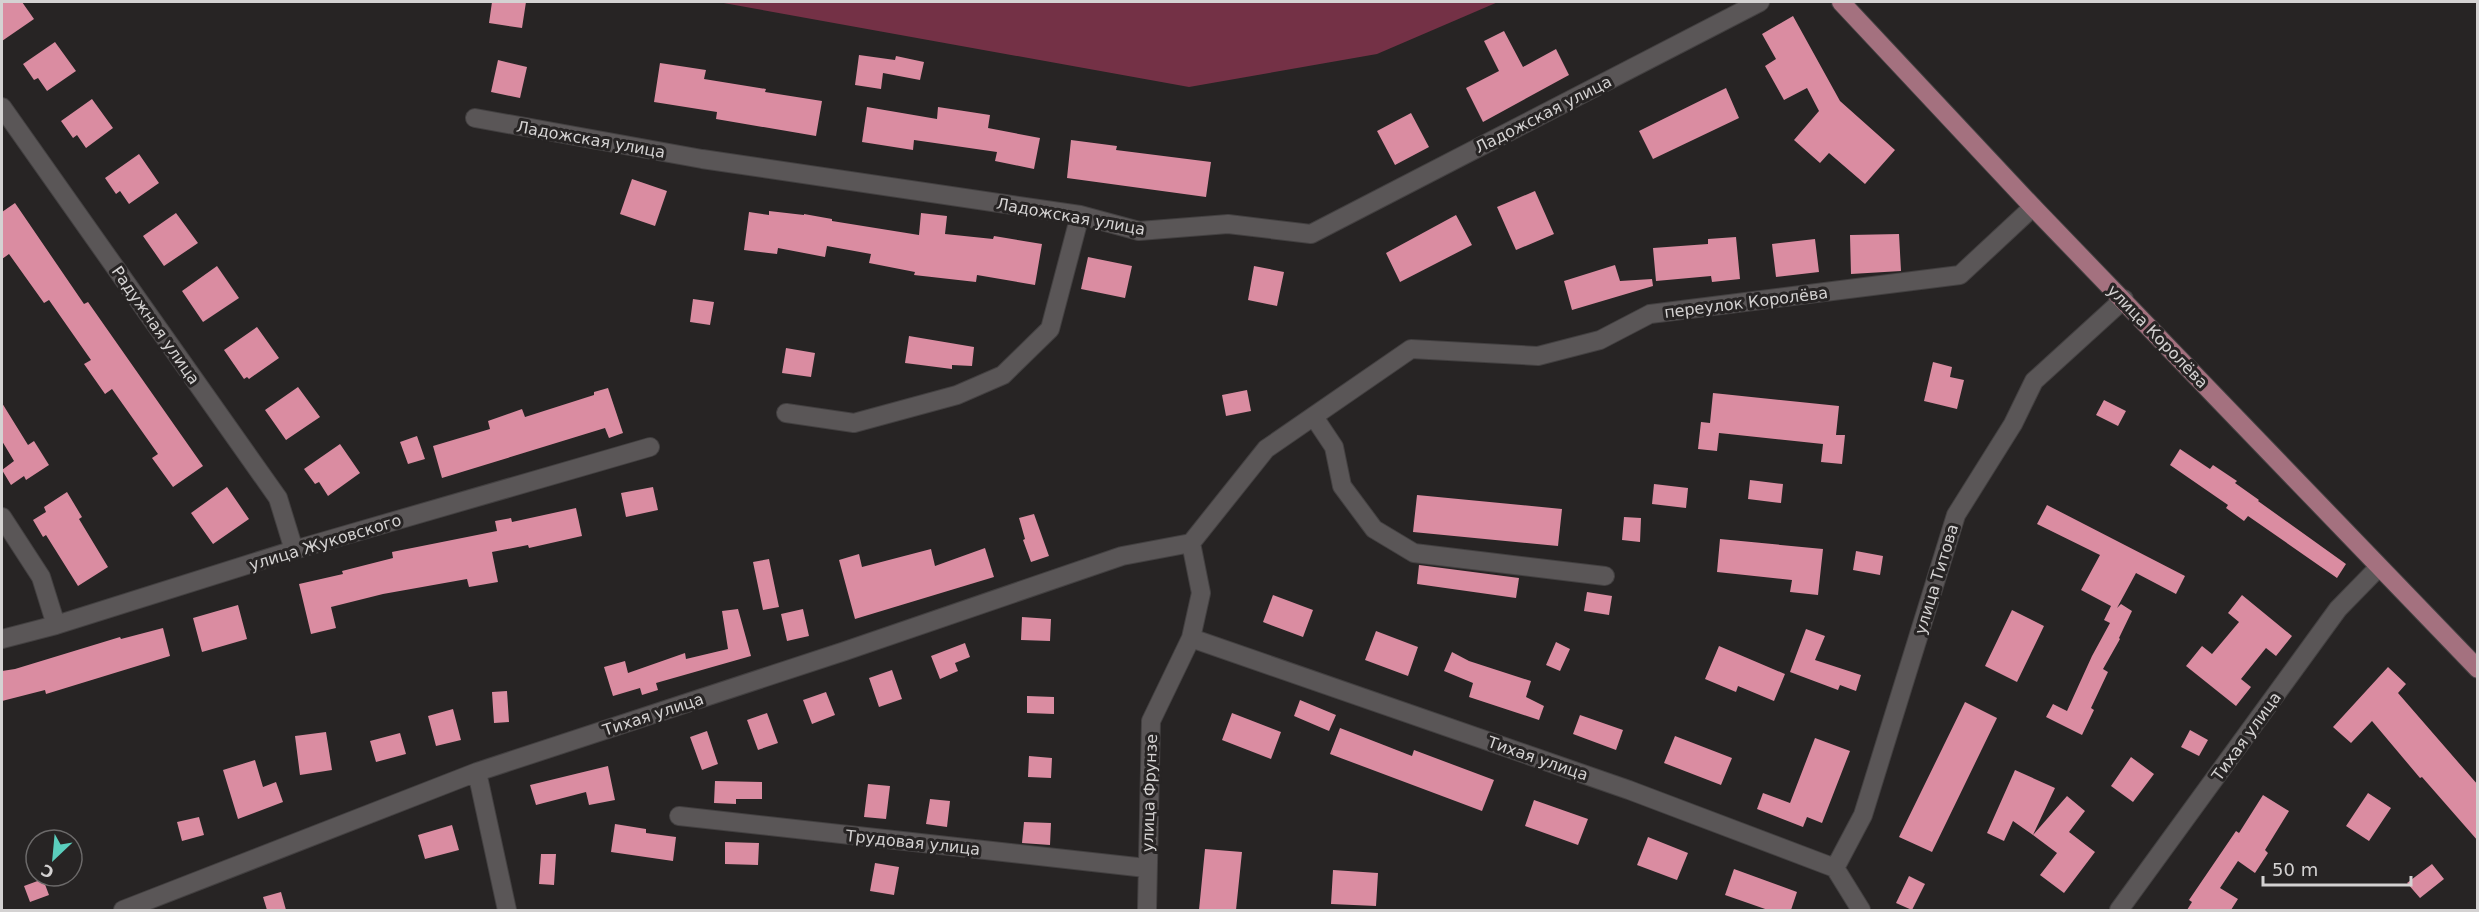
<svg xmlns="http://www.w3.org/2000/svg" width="2479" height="912" font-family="'DejaVu Sans',sans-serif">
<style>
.green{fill:#743146}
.building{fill:#da8ca1}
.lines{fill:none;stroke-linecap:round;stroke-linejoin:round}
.minor-casing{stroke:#434041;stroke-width:20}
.major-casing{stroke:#434041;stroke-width:20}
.minor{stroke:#5a5657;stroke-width:18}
.major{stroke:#a4717f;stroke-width:18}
.labels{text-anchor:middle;stroke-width:6;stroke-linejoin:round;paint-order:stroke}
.street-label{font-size:16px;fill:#d4d2d2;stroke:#272424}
</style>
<rect width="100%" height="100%" fill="#272424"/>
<path class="green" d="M718,2H1498L1377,54L1189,87Z"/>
<path class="building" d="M2,2H22L34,19L2,41Z
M492,2H526L522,28L489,23Z
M1793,16L1840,101L1895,150L1865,184L1829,153L1820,163L1794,140L1819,111L1807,88L1784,100L1765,66L1776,59L1762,34Z
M1504,31L1523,67L1556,49L1569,75L1483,122L1466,88L1499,71L1484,41Z
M55,42L76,71L47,91L38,78L34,80L23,64Z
M859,55L895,60L896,56L924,62L920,80L883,73L881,89L855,85Z
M498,60L527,67L520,98L491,92Z
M660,63L706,70L704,79L766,89L765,92L822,101L816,136L716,119L717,112L654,102Z
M1726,88L1739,118L1653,159L1639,131Z
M92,99L113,128L86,148L77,135L73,138L61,121Z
M867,107L937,119L938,107L990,115L988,128L1040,138L1034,169L995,161L997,152L914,140L913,150L862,142Z
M1411,113L1429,147L1395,165L1377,131Z
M1071,140L1117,146L1116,150L1211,162L1206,197L1067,178Z
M139,154L159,183L129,204L120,191L116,194L105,178Z
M632,179L667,191L655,226L620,214Z
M1535,191L1554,234L1516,250L1497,207Z
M15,203L84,304L88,302L203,466L173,487L152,458L158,454L112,389L105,394L84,364L91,360L49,300L44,303L9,254L2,259V212Z
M769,211L804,215V214L832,219V221L919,235L921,213L947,216L945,234L993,239L994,236L1042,244L1035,285L977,275L976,282L914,275L915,272L869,263L871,254L827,246L825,257L778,248L777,254L744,250L749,212L769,215Z
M176,213L198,243L164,266L143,236Z
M1456,215L1472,245L1400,282L1386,253Z
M1899,234L1901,271L1851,274L1850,235Z
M1736,237L1740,279L1712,282L1711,276L1656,281L1653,248L1708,244V239Z
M1815,239L1819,272L1776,277L1772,244Z
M1088,257L1132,266L1125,298L1081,289Z
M1615,265L1620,281L1652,279L1653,286L1572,310L1564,281Z
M217,266L239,298L203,322L182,291Z
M1254,266L1284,272L1277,306L1248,300Z
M693,299L714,302L710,325L690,322Z
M257,327L279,358L249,379L247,377L244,379L224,350Z
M909,336L974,347L972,366L952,365V369L905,363Z
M786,348L815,353L811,377L782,373Z
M1933,362L1952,367L1950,377L1964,380L1957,409L1924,401Z
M298,387L320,417L286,440L265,410Z
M608,388L623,433L609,438L605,428L442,478L433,446L490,429L488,421L522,409L525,417L594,395V392Z
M1247,390L1251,411L1226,416L1222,395Z
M1713,393L1839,406L1836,435H1845L1842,464L1821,462L1823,444L1719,433L1717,451L1698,449L1701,422L1710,423Z
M2104,400L2126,411L2118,426L2096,415Z
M2,403L28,445L34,441L49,465L26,480L24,476L11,485L2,470L14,461L2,441Z
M417,436L425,459L408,464L400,442Z
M340,444L360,473L328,496L319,482L315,484L304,469Z
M2180,449L2210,469L2213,465L2237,481L2235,483L2259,500L2258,501L2346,564L2337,578L2248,516L2244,521L2226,508L2228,505L2170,465Z
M1750,480L1783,484L1781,503L1748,499Z
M1654,484L1688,488L1686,508L1652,504Z
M227,487L249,519L213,544L191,513Z
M653,487L658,510L626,517L621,493Z
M67,492L82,517L79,519L108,567L78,586L46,535L43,537L33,520L46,512L44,507Z
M1417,495L1562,509L1558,546L1413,532Z
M2047,505L2185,576L2176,594L2136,573L2117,608L2121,604L2132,611L2119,638L2120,639L2103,669L2108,672L2091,708L2094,710L2082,735L2046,717L2053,704L2067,711L2092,656L2110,623L2104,620L2111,606L2081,590L2100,555L2037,524Z
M576,508L582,536L529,548L528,545L492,552L498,582L469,587L467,579L383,594L331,607L336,628L311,634L299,584L343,574L342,571L393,558L392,552L497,531L495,521L511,518L512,522Z
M1034,514L1049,556L1031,562L1023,540L1025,539L1019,518Z
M1624,517L1641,518L1640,542L1622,540Z
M1720,539L1823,549L1818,595L1790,592L1792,580L1717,572Z
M985,548L994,577L855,619L839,560L859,554L862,567L931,549L935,566Z
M1856,551L1883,556L1880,575L1853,570Z
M769,559L779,607L763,610L753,562Z
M1419,565L1519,578L1516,598L1417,584Z
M1587,592L1612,596L1609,615L1584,611Z
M1273,595L1313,610L1303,637L1263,622Z
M2242,595L2292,636L2276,656L2266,648L2241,679L2251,687L2236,706L2186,666L2202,646L2212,654L2239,622L2228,613Z
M238,605L247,639L202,652L193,618Z
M738,609L751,656L656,683L658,690L642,695L640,688L613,696L604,667L625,661L628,673L685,653L686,659L728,649L722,611Z
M803,609L809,636L787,641L781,614Z
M2012,610L2044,626L2017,682L1985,666Z
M1022,617L1051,619L1050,641L1021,640Z
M163,628L170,656L46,694L45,690L2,701V671L15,669L120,637L121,639Z
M1806,629L1825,636L1815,660L1861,675L1856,691L1840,685L1838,690L1790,672Z
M1376,631L1418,647L1408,676L1365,660Z
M1556,642L1570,649L1560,671L1546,665Z
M965,643L970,657L955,663L958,671L940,679L931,656Z
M1719,646L1785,674L1774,701L1738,686L1736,692L1705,679Z
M1452,652L1469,661L1531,681L1526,697L1544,706L1539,720L1469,697L1473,683L1444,671Z
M2388,667L2406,684L2398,693L2478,785V841L2422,777L2420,778L2372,721L2351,743L2333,727Z
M892,670L902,699L879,707L869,678Z
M507,691L509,722L494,723L492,692Z
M826,692L835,715L812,724L803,700Z
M1027,696L1054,697V714L1027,713Z
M1300,700L1336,715L1329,731L1294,716Z
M1965,702L1997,718L1932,852L1899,837Z
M453,709L461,740L436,746L428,716Z
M767,713L778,743L758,750L747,720Z
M1232,713L1281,732L1271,759L1222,740Z
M1580,715L1623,730L1616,750L1573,734Z
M1340,728L1412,756L1414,750L1494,780L1482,811L1330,754Z
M2190,730L2208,740L2199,756L2181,747Z
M707,731L718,764L702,770L690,737Z
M326,732L332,770L300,775L295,736Z
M400,733L406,754L376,762L370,741Z
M1675,736L1732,758L1721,785L1664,763Z
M1815,738L1850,751L1822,823L1807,817L1803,827L1757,809L1763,793L1790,803Z
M1029,756L1052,758L1051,778L1028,777Z
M2131,757L2154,774L2133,802L2111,786Z
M255,760L263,787L276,782L283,802L238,819L223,770Z
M608,766L615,800L589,805L586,792L536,805L530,785Z
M2015,770L2055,788L2033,835L2013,821L2004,841L1987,833Z
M715,781L762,782V799H736V804L714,803Z
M868,784L890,786L886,819L864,817Z
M2368,793L2391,808L2369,841L2346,826Z
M2263,795L2289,811L2265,850L2268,853L2255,873L2238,861L2220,888L2238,899L2231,910H2187L2192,902L2189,900L2236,831L2239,833Z
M2067,796L2085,811L2069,832L2095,852L2064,893L2040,875L2057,853L2033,835Z
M930,799L950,801L947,827L926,824Z
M1534,800L1588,819L1578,845L1525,826Z
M199,817L204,835L182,841L177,822Z
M1024,822L1051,823L1050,845L1022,843Z
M615,824L646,829V833L676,837L673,861L611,852Z
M452,825L459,850L425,859L418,835Z
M1648,837L1688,853L1677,880L1637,865Z
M725,842L759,843L758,865L725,864Z
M1205,849L1242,852L1236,910H1199Z
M541,854H556L554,885L539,884Z
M875,863L899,867L894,895L870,891Z
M2432,864L2444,879L2420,898L2407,883Z
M1734,869L1797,892L1791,910H1768L1725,895Z
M1333,870L1378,873L1376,906L1331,904Z
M1909,876L1925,884L1912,910L1896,903Z
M43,879L49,895L30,902L24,886Z
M281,892L286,910H267L263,897Z"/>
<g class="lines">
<g class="minor-casing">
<path id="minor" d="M2,107L278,498L294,550
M475,118L702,159L1080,215L1139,231L1228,224L1311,234L1760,2
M786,413L854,423L957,395L1003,375L1050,329L1080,215
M1314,417L1334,447L1342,486L1374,529L1414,553L1605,576
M2,517L41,577L56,625
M1191,543L1266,449L1411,349L1538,356L1600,340L1650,314L1960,275L2033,207
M1191,638L1629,790L1835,868L1861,910
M2,639L56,625L294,550L650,447
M477,772L507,910
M679,816L1146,868
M1835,868L1863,815L1956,515L2013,424L2034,381L2124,299
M123,910L477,772L845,651L1122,556L1191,543
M1147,910L1151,721L1191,638L1201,593L1191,543
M2119,910L2338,609L2379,567"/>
</g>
<g class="major-casing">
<path id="major" d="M1841,2L2033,207L2478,669"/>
</g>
<use href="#minor" class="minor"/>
<use href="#major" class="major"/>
</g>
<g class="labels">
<g class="street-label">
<text transform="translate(1543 114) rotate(-27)" y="6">Ладожская улица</text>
<text transform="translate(591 139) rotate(10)" y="6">Ладожская улица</text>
<text transform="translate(1071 216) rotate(10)" y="6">Ладожская улица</text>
<text transform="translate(1746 302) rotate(-7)" y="6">переулок Королёва</text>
<text transform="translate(156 325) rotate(55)" y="6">Радужная улица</text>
<text transform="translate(2158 336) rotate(46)" y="6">улица Королёва</text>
<text transform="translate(325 542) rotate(-17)" y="6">улица Жуковского</text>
<text transform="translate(1936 579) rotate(-73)" y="6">улица Титова</text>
<text transform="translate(653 714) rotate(-18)" y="6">Тихая улица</text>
<text transform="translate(2246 736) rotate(-54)" y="6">Тихая улица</text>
<text transform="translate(1538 758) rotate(19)" y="6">Тихая улица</text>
<text transform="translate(1149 793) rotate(-88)" y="6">улица Фрунзе</text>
<text transform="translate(913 842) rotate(6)" y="6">Трудовая улица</text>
</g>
</g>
<rect width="2479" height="912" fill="none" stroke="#d4d2d2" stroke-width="6"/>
<g transform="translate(54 858) rotate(206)"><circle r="28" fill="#272424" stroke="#6c6a6a" stroke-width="1.5"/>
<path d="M0-4.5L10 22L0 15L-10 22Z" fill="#5acebd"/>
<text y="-9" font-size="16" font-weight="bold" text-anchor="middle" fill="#d4d2d2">С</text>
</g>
<path d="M2263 876v9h148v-9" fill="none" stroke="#d4d2d2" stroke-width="3"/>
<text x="2272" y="876" font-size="18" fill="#d4d2d2" stroke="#272424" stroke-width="4.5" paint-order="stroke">50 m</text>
</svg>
